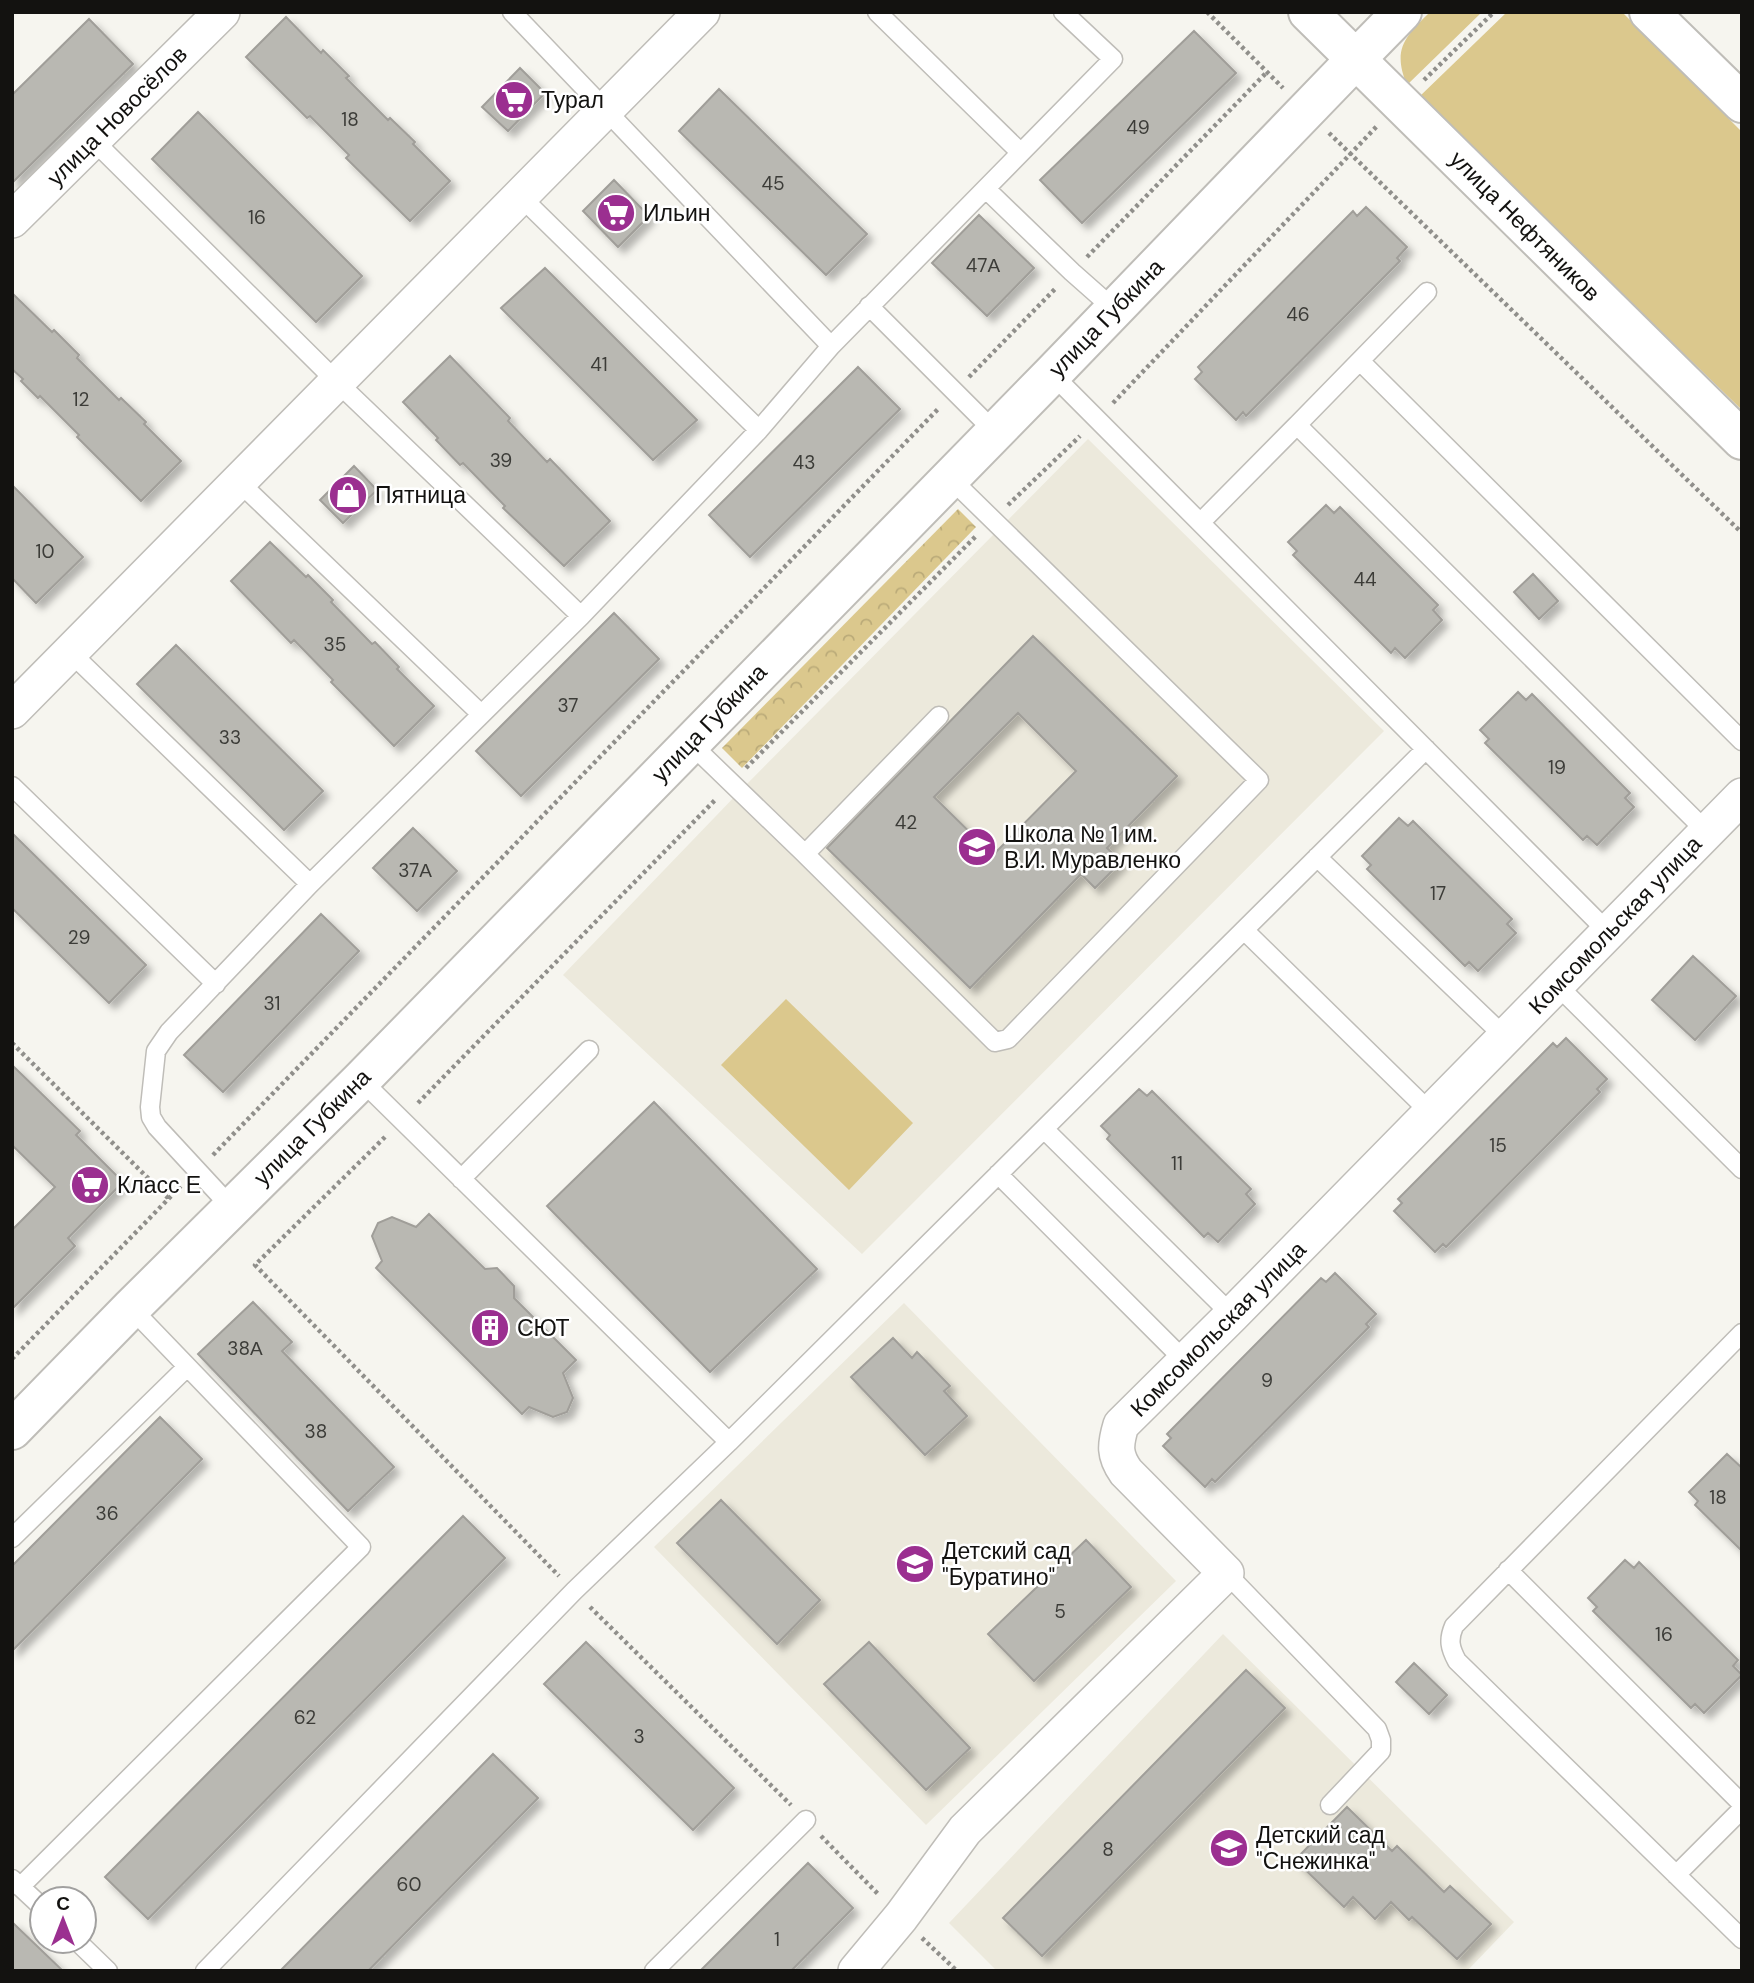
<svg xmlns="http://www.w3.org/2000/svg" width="1754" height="1983" font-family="'DM Sans',sans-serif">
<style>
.built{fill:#ece9dc}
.green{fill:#dbc88d}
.forest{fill:url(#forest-crowns)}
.building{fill:#b9b8b2;stroke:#a09e99;stroke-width:2;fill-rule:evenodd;filter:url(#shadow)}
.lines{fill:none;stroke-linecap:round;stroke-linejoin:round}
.service-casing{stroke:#bfbdb8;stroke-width:21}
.minor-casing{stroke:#bfbdb8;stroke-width:38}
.tertiary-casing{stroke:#bfbdb8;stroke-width:42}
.secondary-casing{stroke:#bfbdb8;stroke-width:42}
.path{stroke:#908f8b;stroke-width:4.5;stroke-dasharray:3.5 3.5;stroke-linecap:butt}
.service{stroke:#fff;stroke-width:18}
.minor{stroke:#fff;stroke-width:35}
.tertiary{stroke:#fff;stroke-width:38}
.secondary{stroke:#fff;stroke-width:38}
.labels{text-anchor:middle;stroke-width:5;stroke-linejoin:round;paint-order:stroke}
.number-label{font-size:19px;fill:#3c3c38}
.poi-label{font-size:23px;fill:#131210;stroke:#fff;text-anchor:start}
.street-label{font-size:23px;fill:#131210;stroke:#fff}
</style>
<defs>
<pattern id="forest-crowns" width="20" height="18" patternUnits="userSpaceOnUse" patternTransform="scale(1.75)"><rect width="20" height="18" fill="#dbc88d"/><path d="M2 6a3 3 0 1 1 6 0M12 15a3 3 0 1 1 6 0" fill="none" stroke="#bbab79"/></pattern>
<filter id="shadow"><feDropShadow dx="6" dy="6" stdDeviation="3.5" flood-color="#0004"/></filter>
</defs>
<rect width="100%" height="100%" fill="#f6f5ef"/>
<path class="built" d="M1088,439L1384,731L862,1254L563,975L740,791Z
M904,1303L1176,1581L926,1825L654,1547Z
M1223,1634L1514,1922L1467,1971H997L949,1923Z"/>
<path class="green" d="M1430,12H1482L1407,85C1392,49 1405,37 1430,12Z
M1507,12H1622L1742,132V410L1419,97Z
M786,999L913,1123L849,1190L721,1065Z"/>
<path class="forest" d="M958,509L976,527L742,768L722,748Z"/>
<path class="building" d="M286,17L321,53L323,50L349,76L346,78L388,120L390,118L415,142L413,144L450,181L410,221L346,158L349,155L310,116L307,118L246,57Z
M89,19L133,64L12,183V95Z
M1194,31L1236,73L1082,223L1040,180Z
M520,68L545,93L508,131L482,107Z
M719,89L867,234L826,275L679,131Z
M198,112L362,276L316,322L152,159Z
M614,180L649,216L618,247L583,211Z
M1366,207L1407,247L1397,258L1400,261L1246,416L1243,412L1236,420L1195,379L1202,372L1198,367L1353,211L1357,216Z
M979,215L1034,268L987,316L932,263Z
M545,268L697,420L653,460L501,308Z
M12,293L52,332L54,330L79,355L77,358L119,400L121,398L146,422L144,424L181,461L141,501L77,437L79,435L40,396L38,398L21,381L23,379L12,369Z
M450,356L510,418L508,421L547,462L550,459L610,521L564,566L503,508L505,506L463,463L460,465L436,440L438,438L403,402Z
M858,367L900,409L750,557L709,515Z
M354,466L377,490L343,523L320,500Z
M12,485L83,557L36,603L12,578Z
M1326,505L1334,513L1340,507L1438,605L1433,610L1442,620L1405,658L1395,648L1391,653L1293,555L1297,551L1288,542Z
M270,542L306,577L308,575L333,600L331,602L372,644L375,642L399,667L397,669L434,706L394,746L331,682L333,680L294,640L291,643L231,581Z
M1533,574L1558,601L1539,619L1514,592Z
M614,613L659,659L521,796L476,751Z
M1033,636L1177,776L1107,848L1121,862L1095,888L1081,874L970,988L827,848ZM1018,713L1076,771L993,855L934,797Z
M176,645L323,791L284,830L137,684Z
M1518,692L1526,700L1532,694L1630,793L1625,798L1634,807L1597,845L1587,836L1583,840L1485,743L1489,739L1480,730Z
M1399,818L1408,826L1413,821L1512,919L1507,924L1516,933L1478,971L1469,962L1465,966L1367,869L1371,865L1362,856Z
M413,828L457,871L417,911L373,868Z
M12,833L146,965L109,1003L12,908Z
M321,914L359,951L223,1092L184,1055Z
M1693,956L1736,996L1695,1040L1652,1000Z
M1566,1038L1607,1079L1597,1089L1600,1092L1446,1247L1443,1244L1435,1252L1394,1211L1402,1203L1398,1199L1553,1043L1557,1047Z
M12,1065L80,1131L76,1135L123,1182L68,1238L75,1246L12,1309V1230L55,1187L12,1145Z
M1139,1089L1147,1096L1152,1091L1251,1189L1246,1194L1255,1204L1218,1242L1208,1233L1204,1237L1107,1139L1110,1135L1101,1126Z
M654,1102L817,1269L710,1372L547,1206Z
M429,1214L485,1269L497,1268L514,1286V1298L576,1360L563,1373L573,1398L567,1412L553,1417L529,1407L522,1414L376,1268L382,1261L372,1236L378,1223L392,1217L416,1227Z
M1335,1273L1376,1314L1366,1324L1369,1327L1215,1482L1212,1479L1205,1487L1163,1446L1171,1438L1167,1434L1321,1278L1326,1282Z
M253,1302L292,1342L282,1351L394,1467L348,1511L198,1354Z
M893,1338L912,1358L917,1352L950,1386L944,1391L967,1416L925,1455L851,1377Z
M160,1417L202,1459L12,1651V1566Z
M1727,1454L1742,1468V1551L1695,1505L1698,1501L1689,1492Z
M721,1500L820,1600L777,1644L677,1543Z
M463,1516L505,1558L148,1919L105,1877Z
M1086,1540L1131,1587L1034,1681L988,1634Z
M1625,1560L1634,1568L1639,1562L1738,1660L1733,1666L1742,1675L1704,1713L1695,1704L1691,1708L1593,1611L1597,1607L1588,1598Z
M586,1642L734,1788L693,1830L544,1684Z
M869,1642L970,1748L926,1790L824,1684Z
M1414,1663L1447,1695L1429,1714L1396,1682Z
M1246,1670L1285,1708L1042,1956L1003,1918Z
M493,1754L538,1798L368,1971H280Z
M1347,1807L1392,1851L1397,1846L1444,1892L1450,1886L1491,1924L1457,1959L1412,1917L1409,1920L1391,1902L1375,1919L1353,1897L1344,1907L1295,1860Z
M808,1863L853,1908L791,1971H700Z
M12,1922L63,1971H12Z"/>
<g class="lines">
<g class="service-casing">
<path id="service" d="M512,12L831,346
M877,12L1020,152
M93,140L337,382L581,616
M986,189L1072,272L1115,310
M520,196L759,430
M1427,292L1297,425L1706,831
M869,306L995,432
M1360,361L1742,741
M1052,374L1608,932
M239,482L481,714
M1201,522L1297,425
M70,652L310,884
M939,716L805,854L995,1042L1008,1039L1259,780L950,478
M689,742L805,854
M12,786L216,984
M1317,857L1505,1037
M1244,930L1431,1113
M1557,985L1742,1169
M1044,1129L1232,1315
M998,1174L1186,1362
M461,1179L589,1050
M231,1207L157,1127L151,1117L150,1107L156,1051L169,1032L310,884L581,616L759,430L831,346L1113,59L1063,12
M1742,1333L1454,1626C1448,1640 1450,1648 1457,1661L1742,1939
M729,1442L1426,749
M12,1538L187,1367
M1508,1570L1742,1804
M1226,1573L1377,1729L1381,1740V1751L1330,1805
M1676,1875L1742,1809
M12,1879L42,1907
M20,1887L361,1547L131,1308
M77,1941L108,1971
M205,1971L574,1591L729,1442L361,1080
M654,1971L806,1820"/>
</g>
<g class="minor-casing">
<path id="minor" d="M12,220L222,12
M12,711L702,12
M856,1971L901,1917L965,1830L1226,1573L1126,1472C1114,1455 1115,1445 1121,1425L1232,1315L1742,796"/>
</g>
<g class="tertiary-casing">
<path id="tertiary" d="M12,1430L131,1308L361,1080L1052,374L1356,59"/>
</g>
<g class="secondary-casing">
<path id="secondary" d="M1308,12L1742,440
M1649,12L1742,103
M1356,59L1402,12"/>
</g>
<path class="path" d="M1207,12L1283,88
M1424,80L1494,12
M1329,133L1742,533
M1087,257L1267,72
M969,377L1056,288
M1113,403L1378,125
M1008,505L1080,436
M746,768L977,535
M12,1043L168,1198
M418,1103L716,799
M385,1137L255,1265L559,1576
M213,1155L939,408
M12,1359L182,1185
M590,1607L791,1805
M821,1836L879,1895
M922,1938L957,1971"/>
<use href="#service" class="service"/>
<use href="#minor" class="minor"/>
<use href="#tertiary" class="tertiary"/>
<use href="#secondary" class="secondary"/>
</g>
<defs>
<g id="supermarket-disc" transform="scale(2.0125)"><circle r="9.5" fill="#9b2f90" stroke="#fff"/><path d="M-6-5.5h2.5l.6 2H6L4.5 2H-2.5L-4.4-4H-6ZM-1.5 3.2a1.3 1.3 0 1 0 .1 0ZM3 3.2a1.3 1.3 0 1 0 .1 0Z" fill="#fff"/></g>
<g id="shop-disc" transform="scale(2.0125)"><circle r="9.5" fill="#9b2f90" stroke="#fff"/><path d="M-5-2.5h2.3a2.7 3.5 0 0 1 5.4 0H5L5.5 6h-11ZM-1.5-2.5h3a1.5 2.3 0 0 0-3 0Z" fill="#fff"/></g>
<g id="school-disc" transform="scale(2.0125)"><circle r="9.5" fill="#9b2f90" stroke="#fff"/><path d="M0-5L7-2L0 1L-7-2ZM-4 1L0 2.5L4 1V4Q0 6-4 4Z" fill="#fff"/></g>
<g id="building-disc" transform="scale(2.0125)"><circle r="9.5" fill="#9b2f90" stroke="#fff"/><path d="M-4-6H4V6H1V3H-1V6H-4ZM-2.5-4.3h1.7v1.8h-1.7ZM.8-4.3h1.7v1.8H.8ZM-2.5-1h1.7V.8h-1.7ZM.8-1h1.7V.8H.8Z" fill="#fff"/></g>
</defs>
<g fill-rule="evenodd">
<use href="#supermarket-disc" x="514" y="100"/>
<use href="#supermarket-disc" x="616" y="213"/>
<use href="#shop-disc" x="348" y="495"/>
<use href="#school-disc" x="977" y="847"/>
<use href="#supermarket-disc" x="90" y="1185"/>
<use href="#building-disc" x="490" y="1328"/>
<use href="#school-disc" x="915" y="1564"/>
<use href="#school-disc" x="1229" y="1848"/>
</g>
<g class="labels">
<g class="number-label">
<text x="350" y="126">18</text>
<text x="1138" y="134">49</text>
<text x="773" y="190">45</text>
<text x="257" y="224">16</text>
<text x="983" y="272">47А</text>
<text x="1298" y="321">46</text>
<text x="599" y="371">41</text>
<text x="81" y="406">12</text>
<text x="501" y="467">39</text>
<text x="804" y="469">43</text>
<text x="45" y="558">10</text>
<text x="1365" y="586">44</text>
<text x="335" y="651">35</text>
<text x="568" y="712">37</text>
<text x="230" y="744">33</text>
<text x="1557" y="774">19</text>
<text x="906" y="829">42</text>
<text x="415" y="877">37А</text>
<text x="1438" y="900">17</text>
<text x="79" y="944">29</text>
<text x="272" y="1010">31</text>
<text x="1498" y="1152">15</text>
<text x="1177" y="1170">11</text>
<text x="245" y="1355">38А</text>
<text x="1267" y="1387">9</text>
<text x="316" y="1438">38</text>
<text x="1718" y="1504">18</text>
<text x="107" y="1520">36</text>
<text x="1060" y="1618">5</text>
<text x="1664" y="1641">16</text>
<text x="305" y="1724">62</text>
<text x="639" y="1743">3</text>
<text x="1108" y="1856">8</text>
<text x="409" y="1891">60</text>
<text x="777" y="1946">1</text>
</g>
<g class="poi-label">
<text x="541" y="108">Турал</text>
<text x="643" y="221">Ильин</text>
<text x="375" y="503">Пятница</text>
<text x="1004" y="842">Школа № 1 им.<tspan x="1004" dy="26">В.И. Муравленко</tspan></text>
<text x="117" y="1193">Класс Е</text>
<text x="517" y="1336">СЮТ</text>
<text x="942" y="1559">Детский сад<tspan x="942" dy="26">"Буратино"</tspan></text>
<text x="1256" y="1843">Детский сад<tspan x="1256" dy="26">"Снежинка"</tspan></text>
</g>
<g class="street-label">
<text transform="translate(117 116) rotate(-45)" y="8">улица Новосёлов</text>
<text transform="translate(1525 226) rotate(45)" y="8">улица Нефтяников</text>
<text transform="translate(1106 318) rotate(-46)" y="8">улица Губкина</text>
<text transform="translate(709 723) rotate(-46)" y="8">улица Губкина</text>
<text transform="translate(1615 925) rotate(-46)" y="8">Комсомольская улица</text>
<text transform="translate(312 1127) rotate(-45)" y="8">улица Губкина</text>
<text transform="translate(1218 1329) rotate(-45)" y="8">Комсомольская улица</text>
</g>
</g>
<rect width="1754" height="1983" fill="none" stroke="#131210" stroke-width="28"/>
<g transform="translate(63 1920)"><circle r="33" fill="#ffffff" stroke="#a1a09f" stroke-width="2"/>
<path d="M0-5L12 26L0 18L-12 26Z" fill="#9b2f90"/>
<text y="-10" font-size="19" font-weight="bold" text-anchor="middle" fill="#131210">С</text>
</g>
</svg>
